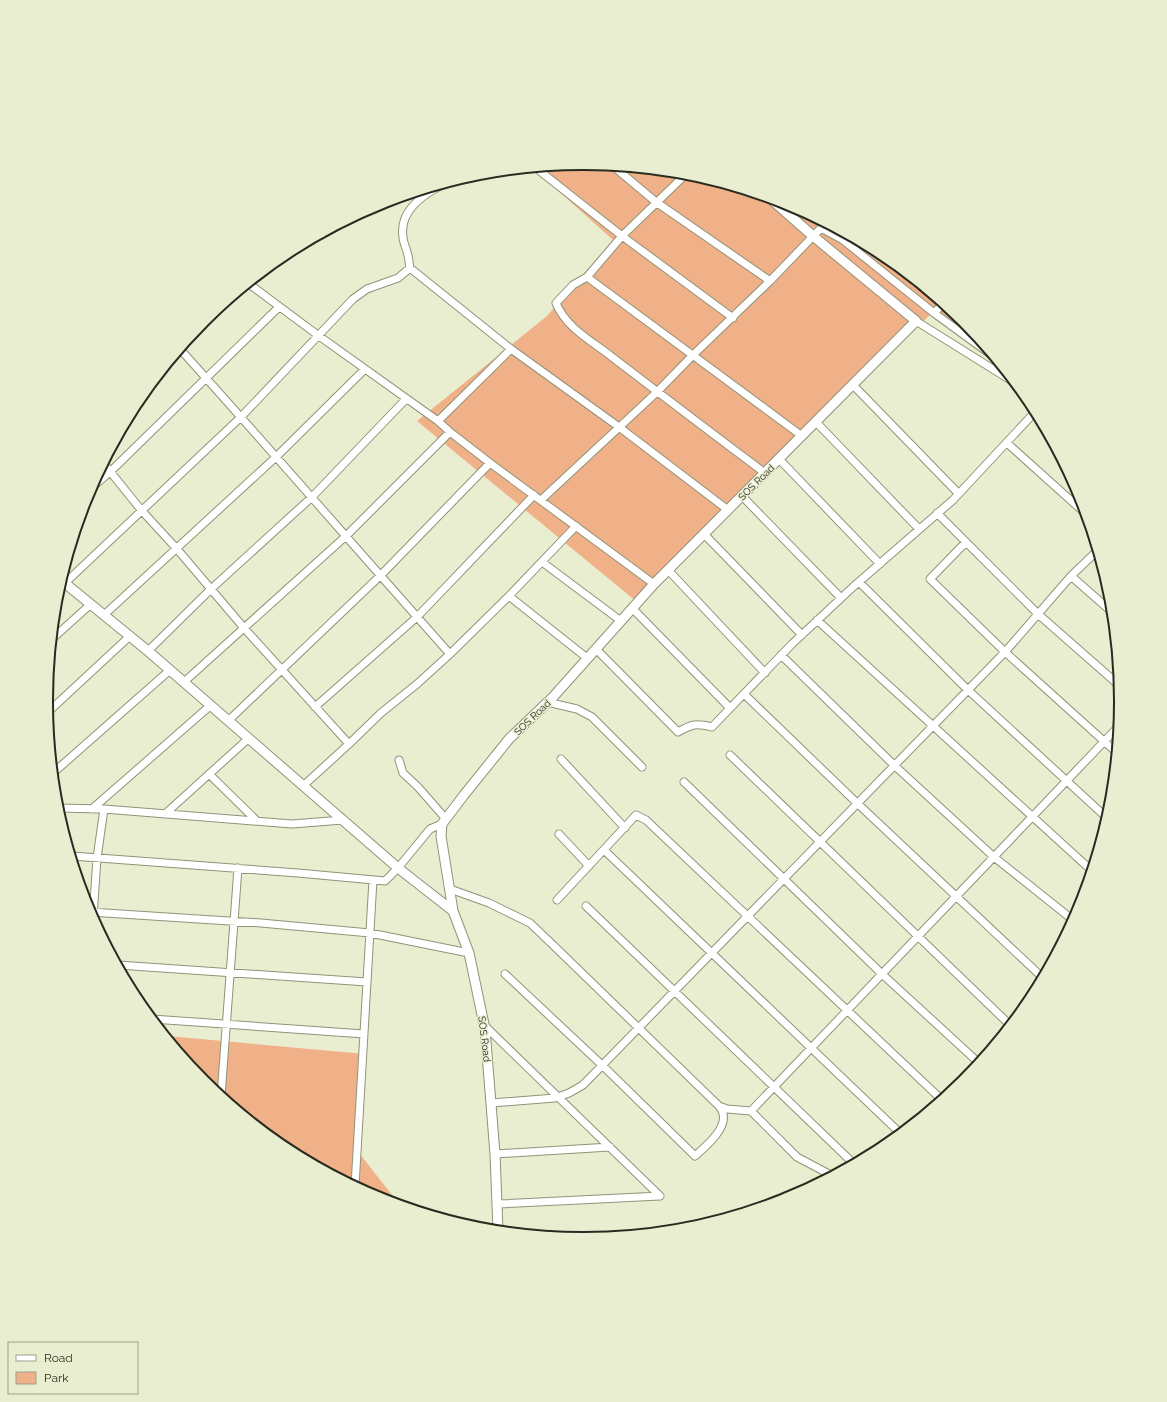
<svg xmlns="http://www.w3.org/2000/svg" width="1167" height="1402" font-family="Raleway,sans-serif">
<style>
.green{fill:#f0b088}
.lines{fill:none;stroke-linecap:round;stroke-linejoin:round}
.minor-casing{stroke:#909379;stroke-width:9}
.tertiary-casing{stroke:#909379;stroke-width:11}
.minor{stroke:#fff;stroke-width:7}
.tertiary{stroke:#fff;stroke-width:9}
.labels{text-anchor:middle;stroke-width:3;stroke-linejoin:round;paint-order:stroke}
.street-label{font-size:10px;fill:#2a2b20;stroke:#eaeed1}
.rim{fill:none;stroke:#2a2b20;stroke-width:2}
</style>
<rect width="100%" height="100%" fill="#eaeed1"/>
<path class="green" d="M584,164L689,174L789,205L882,254L964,321L979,340L936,309L637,602L417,421L547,316L613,240L533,168Z
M167,1036L365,1054L356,1149L399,1204L378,1197L285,1148L203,1081Z"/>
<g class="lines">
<g class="minor-casing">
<path id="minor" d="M613,166L656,202L770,281
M536,168L622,236L733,318
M686,174L622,236L587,277L573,285L556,303C566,328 592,341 612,357C663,396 714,435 765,473
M410,268C409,263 409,257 407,252C406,247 403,242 403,237C399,212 422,195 442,185
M587,277L802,436
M249,284L319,336L438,421L450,432L490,463L654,584
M943,304L934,313L993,356
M916,321L1012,381
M180,349C271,450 360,553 450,654
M853,385L958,493
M438,421L511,349
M816,422L919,529
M1007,443L1086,514
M779,459L880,564
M104,464L142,511L177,549L244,628L349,744L303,786
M90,489L111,471L279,307
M742,496L841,598
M541,500L657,392L693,355L770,281L821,228L843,240L934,313
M937,513L1038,614L1120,686
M704,534L802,635
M966,542L930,579L1005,652L1116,752
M542,562L621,621
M668,570L765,673
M1071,576L1112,612
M859,582L968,690L1107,818
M65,583L241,417L353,299L367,289L398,278L410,268L511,349L619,427L728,510
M509,596L587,658
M632,608L730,708
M104,615L276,457L365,369
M817,620L1091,870
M52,639L91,604
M596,649L678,732C692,724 696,723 712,727L792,644L853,587L953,500L1035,412
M148,651L211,589L312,497L406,399
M781,655L895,766L994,857L1073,920
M184,682L346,536L450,432
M744,694L858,804L1042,977
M547,702L577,709L592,717L642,767
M315,707L417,617L534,495
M47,713L130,636
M229,720L380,576L490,463
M349,744L381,713L417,684L450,654L509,596L576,526
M730,755L1010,1025
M561,759L625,828
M399,760L403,773L418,787L446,819
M53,773L170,670
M209,774L257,821
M684,782L882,974L979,1063
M57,808L104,809L97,858L93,917
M92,809L211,705
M104,809L292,824L343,820
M165,814L249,738
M559,834L589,866
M604,850L900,1133
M72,856L298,873L385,881L398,868L430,829L442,824
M450,889L489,903L530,923L552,944L719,1106C720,1108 723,1111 723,1114C727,1129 705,1147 695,1156L603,1066L505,974
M557,900L636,815L646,820L941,1099
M586,906L853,1163
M90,912L261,923L370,933L469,953
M118,965L367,982
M152,1019L364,1034
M484,1025L660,1196L498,1204
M221,1096L238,868
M491,1103L555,1098L569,1093L583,1085L1005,652L1071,576L1097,551
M719,1106L727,1109L751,1111L797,1157L831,1175
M751,1111L1118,727
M495,1154L610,1147
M355,1186L373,880"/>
</g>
<g class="tertiary-casing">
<path id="tertiary" d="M61,580L148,651L398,868L453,911
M498,1230L495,1154L485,1029L469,953L453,911L441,836L442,824L464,795L509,739L553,697L654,584L916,321L813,236L771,199"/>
</g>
<use href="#minor" class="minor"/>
<use href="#tertiary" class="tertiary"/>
</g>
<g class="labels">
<g class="street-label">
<text transform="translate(756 482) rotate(-45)" y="4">SOS Road</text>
<text transform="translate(532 717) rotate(-44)" y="4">SOS Road</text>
<text transform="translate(485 1039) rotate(83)" y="4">SOS Road</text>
</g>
</g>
<path d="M0 0H1167V1402H0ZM583 170H584A530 530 0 0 1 1114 700V702A530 530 0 0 1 584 1232H583A530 530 0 0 1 53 702V700A530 530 0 0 1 583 170Z" fill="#eaeed1" fill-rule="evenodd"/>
<path class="rim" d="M583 170H584A530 530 0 0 1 1114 700V702A530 530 0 0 1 584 1232H583A530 530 0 0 1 53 702V700A530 530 0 0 1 583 170Z"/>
<rect x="8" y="1342" width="130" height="52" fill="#eaeed1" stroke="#9da08a"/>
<rect x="16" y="1355" width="20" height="6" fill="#ffffff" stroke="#9da08a"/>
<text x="44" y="1362" font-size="12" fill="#2a2b20">Road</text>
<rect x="16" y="1372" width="20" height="12" fill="#f0b088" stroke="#9da08a"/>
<text x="44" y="1382" font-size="12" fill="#2a2b20">Park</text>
</svg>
